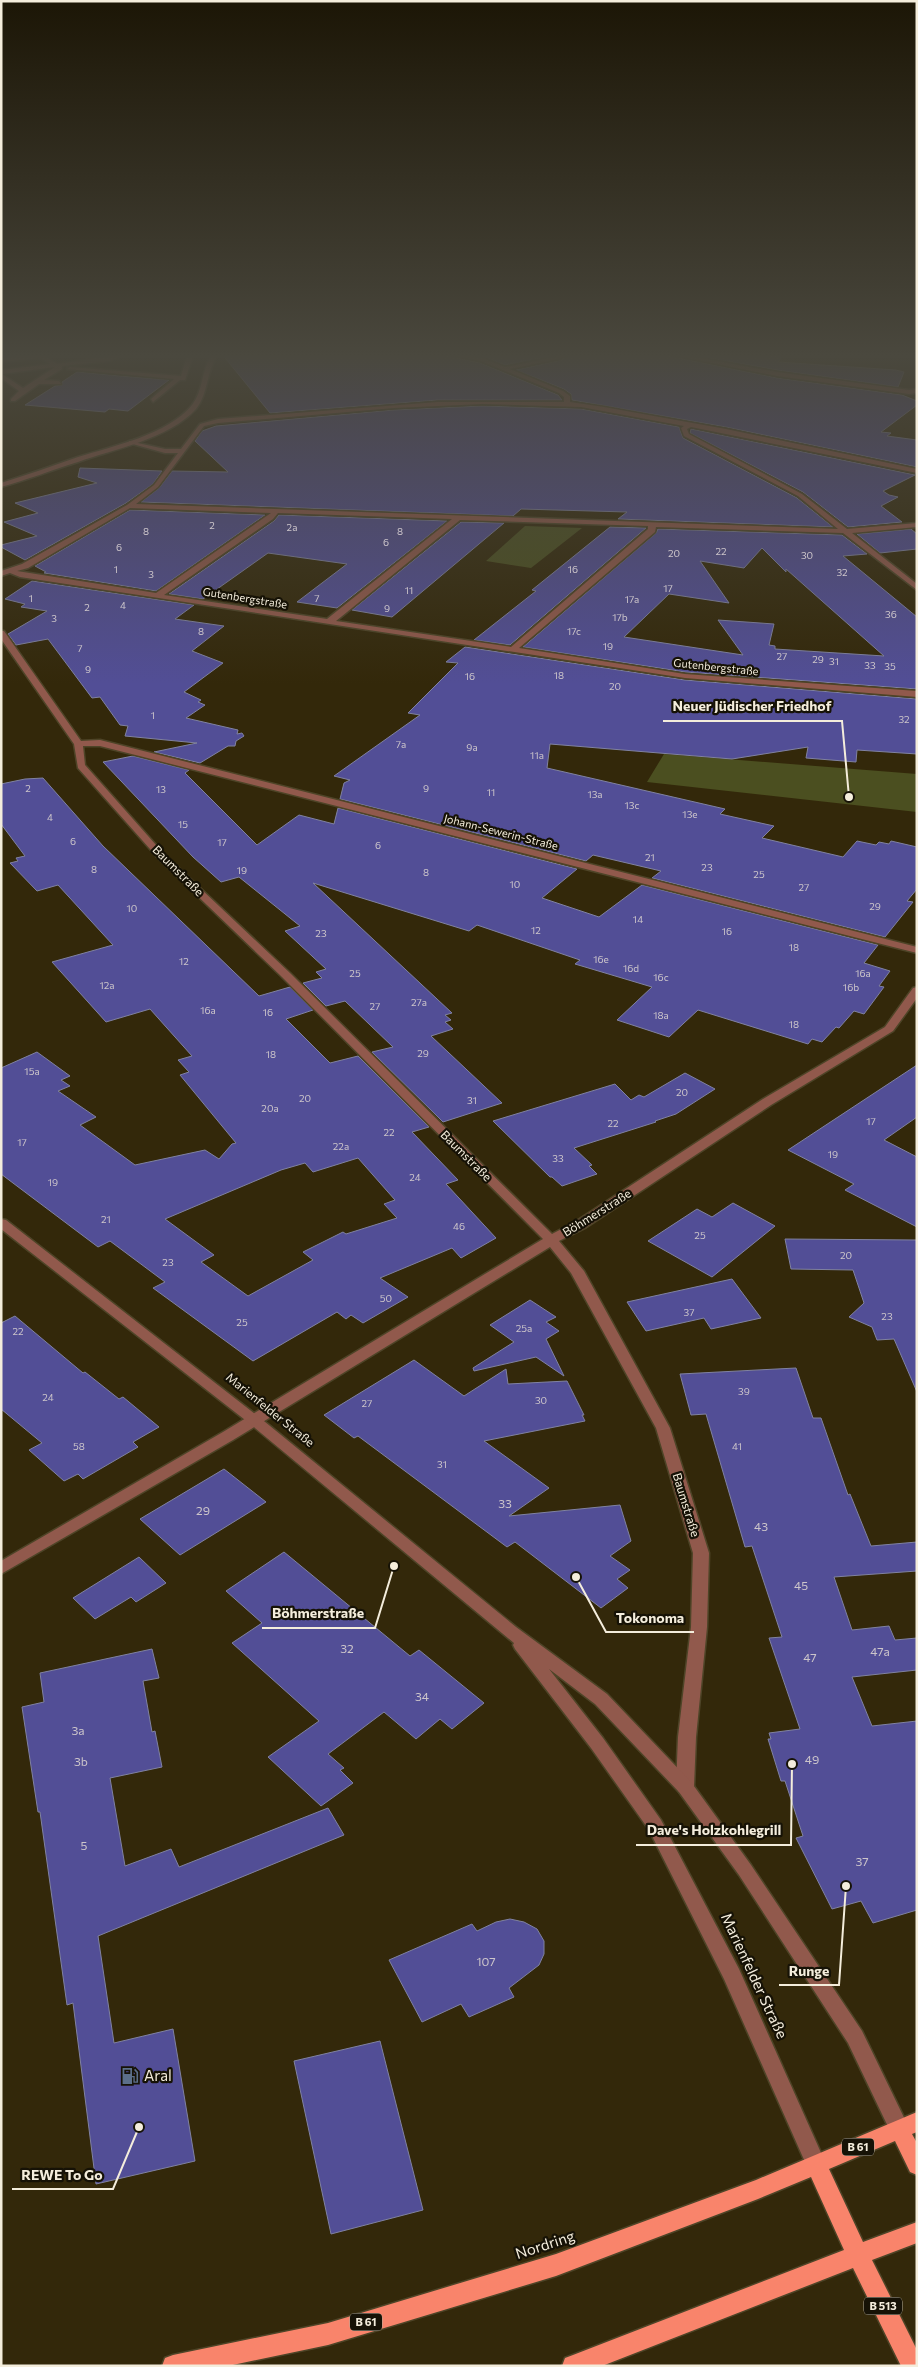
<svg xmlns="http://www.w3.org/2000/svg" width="918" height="2367" font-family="Commissioner,sans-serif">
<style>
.green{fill:#4b4f20}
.building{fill:#524e96;stroke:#8082a1;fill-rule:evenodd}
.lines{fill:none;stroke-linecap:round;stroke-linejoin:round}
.pedestrian-casing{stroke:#4e4427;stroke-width:3}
.minor-casing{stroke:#4e4427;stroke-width:3}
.tertiary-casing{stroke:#4e4427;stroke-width:3}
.primary-casing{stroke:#4e4427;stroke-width:3}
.pedestrian{fill:#91594c;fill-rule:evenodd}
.minor{fill:#91594c;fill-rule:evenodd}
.tertiary{fill:#91594c;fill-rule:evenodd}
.primary{fill:#f9846b;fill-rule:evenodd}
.labels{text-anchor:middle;stroke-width:4.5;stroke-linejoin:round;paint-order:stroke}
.number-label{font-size:10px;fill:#ccc5ca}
.far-street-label{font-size:11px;fill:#f4eddc;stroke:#161206}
.shield{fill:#161206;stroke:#b1ab9c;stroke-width:1}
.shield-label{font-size:11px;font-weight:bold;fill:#f4eddc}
.street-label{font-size:12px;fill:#f4eddc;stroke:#161206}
.near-number-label{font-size:12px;fill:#ccc5ca}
.near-street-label{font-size:15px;fill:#f4eddc;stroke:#161206}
.near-poi-label{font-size:15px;fill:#f4eddc;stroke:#161206;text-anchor:start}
.leader{fill:none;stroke:#f4eddc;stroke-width:2}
.callout-dot{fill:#f4eddc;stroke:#161206;stroke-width:2}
.callout-label{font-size:14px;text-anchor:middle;font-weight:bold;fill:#f4eddc;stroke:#161206;stroke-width:4.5;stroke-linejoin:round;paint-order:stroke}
</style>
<rect width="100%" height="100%" fill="#33280a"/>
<path class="green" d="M525,526L582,528L531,568L486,561Z
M664,754L917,774V812L647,782Z"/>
<path class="building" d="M221,353H440L442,355L480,363L558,395L562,400H438L270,413Z
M462,353H567L505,365L483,356Z
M577,353H661L663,355L777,378L902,395L917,401V405L881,432L891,433L887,436L917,440V467L726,427L572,400L571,394L564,389L516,370L558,361Z
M682,353H733L782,357L778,362L896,370L904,372L898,387L777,370Z
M77,372L120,376L169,380L128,411L109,409L105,412L25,405L55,386L62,385V382Z
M482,406L581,409L679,427L683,438L797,498L833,527L618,519L627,512L521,509L513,516L141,502L159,488L172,471L228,472L195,441L202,431L216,426L394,410Z
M691,429L915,475L883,491L889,495L898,497L881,506L902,522L848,527L803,492L690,433Z
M80,468L162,471L153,484L126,503L25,560L1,547V545L37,536L4,522L38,513L15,503L97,483L78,477Z
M130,510L265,515L156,591L44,573L46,572L35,566Z
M279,515L447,521L337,608L297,602L347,564L268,553L203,599L169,594L274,521Z
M461,522L504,523L392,617L352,610Z
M610,527L646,528L510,645L474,640L536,591L532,590Z
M658,529L842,535L867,554L843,556L917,617V689L685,672L523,647L656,533ZM762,548L786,572V569L884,656L775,649V646L769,645L774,624L718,620L743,655L624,637L669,594L729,603L700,561L744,568Z
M911,529L917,534V549L880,553L857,534Z
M32,581L194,605L175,619L224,626L192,651L223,663L184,692L201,700L198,702L205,705L186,718L238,730L237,734L242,733L244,736L236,741L235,746H228L200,763L154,752L197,743L125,736L128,726L120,725L100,697L92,698L48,639L16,645L8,634L47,611L21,607L25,604L5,599Z
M465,647L685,680L917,699V754L857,750L856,762L806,758L808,747L732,759L550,744L547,768L725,809L720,814L774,826L762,838L843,857L857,841L876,845L879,842L889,844L891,841L917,847V889L907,901L913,902L885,937L652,878L661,871L593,855L586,861L340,799L344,783L350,780L334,776L420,715L408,713L458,663L446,662Z
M133,756L189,770L185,773L257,845L299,815L334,824L338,808L577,869L542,898L599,917L642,885L878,945L864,963L890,971L879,986L884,987L864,1014L854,1011L839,1028L836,1027L822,1042L812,1039L808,1044L698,1010L669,1037L617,1020L652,987L575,964L580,960L477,925L469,931L313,883L452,1013L445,1015L451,1020L445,1022L453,1029L431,1036L502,1103L443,1122L372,1052L393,1047L345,1001L326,1006L303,983L322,978L316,972L326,969L285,931L300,926L239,877L221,882L193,857L103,762Z
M43,778L103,846L259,996L290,987L313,1010L286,1019L330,1063L358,1056L429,1127L412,1132L458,1180L446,1184L496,1238L461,1258L452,1248L380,1278L408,1297L363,1323L351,1315L346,1319L337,1312L253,1361L153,1288L165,1282L110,1241L98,1247L1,1174V1068L37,1052L70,1076L61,1080L70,1086L58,1091L96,1117L80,1125L135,1165L205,1150L219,1159L232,1144L236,1143L180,1075L189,1072L178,1060L192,1056L150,1009L106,1022L52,962L113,945L58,885L37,891L10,863L18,861L16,858L25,856L1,824V784L25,779ZM358,1158L395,1200L384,1204L397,1218L346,1234L343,1232L303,1252L313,1260L248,1296L201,1262L214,1255L165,1219L281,1170L305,1163L313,1172Z
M917,1065V1117L884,1140L917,1157V1227L845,1190L854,1184L788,1150Z
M685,1073L715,1089L676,1114L655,1121L656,1122L574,1148L592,1165L589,1166L597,1174L562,1186L552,1177H550L493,1121L615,1084L631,1100L639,1095L644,1097Z
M733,1203L775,1226L712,1277L648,1241L697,1209L712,1217Z
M785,1239L917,1240V1392L894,1339L877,1340L872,1327L849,1317L864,1303L853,1270L791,1269Z
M732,1279L761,1318L711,1329L704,1318L646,1331L627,1302Z
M530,1300L556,1317L546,1322L559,1331L546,1339L564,1376L536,1357L474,1371L473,1368L514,1342L490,1325Z
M15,1316L83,1373L85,1372L119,1399L123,1397L159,1427L133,1442L138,1447L83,1479L78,1474L64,1481L29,1450L42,1443L1,1409V1323Z
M414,1360L464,1396L506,1369L508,1384L567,1381L584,1415H582L585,1421L484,1441L549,1488L509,1516L620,1505L631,1541L610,1556L630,1570L617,1579L628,1588L601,1608L515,1542L507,1547L358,1436L354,1438L324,1415Z
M796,1368L813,1418H821L848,1495L850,1494L871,1546L917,1542V1571L834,1577L852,1630L889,1626L895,1640L917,1638V1670L852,1677L872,1726L917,1721V1910L873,1923L861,1901L832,1909L796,1838L803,1836L785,1781H781L768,1739H771L769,1733L800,1729L769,1638L782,1637L752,1546L745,1547L706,1414L691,1415L680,1374Z
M224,1469L266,1502L180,1555L140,1519Z
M284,1552L410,1656L419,1650L484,1703L452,1729L440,1719L416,1739L384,1712L328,1754L344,1768L340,1770L353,1783L321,1806L268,1757L319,1721L232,1643L262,1623L226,1591Z
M139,1557L166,1583L136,1602L131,1597L95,1619L73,1598Z
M152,1649L159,1678L143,1681L152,1732L155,1731L162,1767L110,1778L125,1866L171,1849L179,1867L328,1808L344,1835L98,1936L114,2043L173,2029L195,2161L96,2184L73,2003L67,2005L40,1812H38L22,1707L44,1702L40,1673Z
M510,1919L524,1922L537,1929L544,1941V1954L539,1965L509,1988L514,1997L469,2017L461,2004L422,2022L389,1960L472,1924L477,1931L496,1922Z
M380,2041L423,2210L331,2234L294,2061Z"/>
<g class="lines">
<g class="pedestrian-casing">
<path id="pedestrian" d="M43,353H50L45,356L57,364L131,353L109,361L62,366V369L44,380L59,381L61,384H39L15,401H11V399L19,391L1,378V370L50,364L40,358L1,362V358ZM55,367L23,388L2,374Z
M189,357L192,359L185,380H180L153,402L151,399L174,379L67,369L70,367L181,376L186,359Z"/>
</g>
<g class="minor-casing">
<path id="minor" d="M442,353H452L482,358L505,367L575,353L558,359L510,369L563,391L570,396V402L604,407L726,429L917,469V473L691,427L687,429L689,434L802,494L847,529L917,523V527L852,533L917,584V590L843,533L656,527L655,532L519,648L685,674L917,691V697L685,678L20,577L10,573L1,576V571L22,564L127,505L154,485L178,453H165L129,443V441L165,449H181L200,424L218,419L438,402H564V397L559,393L481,361ZM482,404L581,407L684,426L681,428L684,436L798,496L838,529L136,504L158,487L204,426L218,423L394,408ZM130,508L271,513L156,593L17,571L28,568ZM278,513L452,519L327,619L164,595L273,519ZM460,520L648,526V529L511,647L336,621Z
M663,353H673L777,372L909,390L917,389V393L909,394L777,376Z
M1,631H4L81,741L100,740L917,947V953L100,746H83L85,765L164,854L290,973L552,1234L575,1222L763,1099L885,1027L913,988L917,987V998L893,1031L771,1105L585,1228L559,1241L584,1271L670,1428L709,1553L707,1627L696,1737L694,1787L691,1792L685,1794L679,1792L676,1787L678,1737L691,1627L693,1553L656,1428L571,1273L550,1247L233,1440L1,1574V1561L223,1432L543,1239L282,977L158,858L78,768L74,744L1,639Z"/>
</g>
<g class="tertiary-casing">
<path id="tertiary" d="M213,353H219C206,370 209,393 196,409C169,439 114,449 78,462C52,470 27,480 1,487V483C27,475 52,466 78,457C113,446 167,435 192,405C204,390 201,368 213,353Z
M1,1219L6,1220L259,1417L516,1627L607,1694L691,1782L751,1865L862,2031L910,2130L907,2137L900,2140L893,2137L848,2043L739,1875L679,1792L595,1704L549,1669L603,1738L661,1820L739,1969L826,2164L823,2171L816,2174L809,2171L724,1979L649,1830L591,1748L515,1649L513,1645L514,1643L249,1423L1,1229Z"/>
</g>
<g class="primary-casing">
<path id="primary" d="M917,2112V2132L912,2134L917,2143V2175L910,2172L895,2141L829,2169L863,2242L917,2222V2243L872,2260L917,2350V2366H901L853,2268L602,2366H562L565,2358L573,2355L844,2250L811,2177L758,2199L556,2276L328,2345L228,2366H162L165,2358L173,2355L328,2323L556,2254L756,2180Z"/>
</g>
<use href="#pedestrian" class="pedestrian"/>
<use href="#minor" class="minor"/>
<use href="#tertiary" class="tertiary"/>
<use href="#primary" class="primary"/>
</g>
<linearGradient id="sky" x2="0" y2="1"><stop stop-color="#1c1606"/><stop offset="0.52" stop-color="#4a483e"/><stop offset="1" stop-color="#4a483e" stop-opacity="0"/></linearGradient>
<rect width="918" height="684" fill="url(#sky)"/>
<defs>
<g id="fuel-bare" transform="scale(1.35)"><path d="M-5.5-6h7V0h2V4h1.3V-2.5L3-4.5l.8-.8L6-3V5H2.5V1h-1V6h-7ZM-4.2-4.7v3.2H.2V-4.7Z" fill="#5c6f8a" stroke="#161206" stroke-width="2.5" paint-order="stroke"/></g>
</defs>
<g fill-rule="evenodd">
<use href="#fuel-bare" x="130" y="2076"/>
</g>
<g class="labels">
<g class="number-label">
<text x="212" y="529">2</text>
<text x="292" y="531">2a</text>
<text x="146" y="535">8</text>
<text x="400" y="535">8</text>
<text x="386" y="546">6</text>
<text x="119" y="551">6</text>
<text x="721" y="555">22</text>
<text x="674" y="557">20</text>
<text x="807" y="559">30</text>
<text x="116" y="573">1</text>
<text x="573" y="573">16</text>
<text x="842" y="576">32</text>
<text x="151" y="578">3</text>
<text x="668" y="592">17</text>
<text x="409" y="594">11</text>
<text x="31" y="602">1</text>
<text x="317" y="602">7</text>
<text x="632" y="603">17a</text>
<text x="123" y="609">4</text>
<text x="87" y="611">2</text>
<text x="387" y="612">9</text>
<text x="891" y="618">36</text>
<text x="620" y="621">17b</text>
<text x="54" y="622">3</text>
<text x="201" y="635">8</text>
<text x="574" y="635">17c</text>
<text x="608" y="650">19</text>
<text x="80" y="652">7</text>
<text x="782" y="660">27</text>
<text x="818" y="663">29</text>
<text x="834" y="665">31</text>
<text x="870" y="669">33</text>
<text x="890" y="670">35</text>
<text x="88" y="673">9</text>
<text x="559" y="679">18</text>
<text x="470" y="680">16</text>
<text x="615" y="690">20</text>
<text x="153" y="719">1</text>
<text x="904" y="723">32</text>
<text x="401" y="748">7a</text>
<text x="472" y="751">9a</text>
<text x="537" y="759">11a</text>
<text x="28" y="792">2</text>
<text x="426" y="792">9</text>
<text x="161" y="793">13</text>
<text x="491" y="796">11</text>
<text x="595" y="798">13a</text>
<text x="632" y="809">13c</text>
<text x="690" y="818">13e</text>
<text x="50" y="821">4</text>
<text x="183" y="828">15</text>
<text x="73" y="845">6</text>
<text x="222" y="846">17</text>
<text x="378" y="849">6</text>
<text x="650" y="861">21</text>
<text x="707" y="871">23</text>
<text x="94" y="873">8</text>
<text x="242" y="874">19</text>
<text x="426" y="876">8</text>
<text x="759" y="878">25</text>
<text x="515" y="888">10</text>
<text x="804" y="891">27</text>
<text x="875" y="910">29</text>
<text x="132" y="912">10</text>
<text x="638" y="923">14</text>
<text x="536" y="934">12</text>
<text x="727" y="935">16</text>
<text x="321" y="937">23</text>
<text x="794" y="951">18</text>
<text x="601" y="963">16e</text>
<text x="184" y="965">12</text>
<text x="631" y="972">16d</text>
<text x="355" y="977">25</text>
<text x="863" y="977">16a</text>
<text x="661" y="981">16c</text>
<text x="107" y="989">12a</text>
<text x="851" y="991">16b</text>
<text x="419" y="1006">27a</text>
<text x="375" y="1010">27</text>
<text x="208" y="1014">16a</text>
<text x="268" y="1016">16</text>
<text x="661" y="1019">18a</text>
<text x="794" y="1028">18</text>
<text x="423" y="1057">29</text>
<text x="271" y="1058">18</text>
<text x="32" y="1075">15a</text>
<text x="682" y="1096">20</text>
<text x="305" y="1102">20</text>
<text x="472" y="1104">31</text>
<text x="270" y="1112">20a</text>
<text x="871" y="1125">17</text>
<text x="613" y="1127">22</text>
<text x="389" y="1136">22</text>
<text x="22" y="1146">17</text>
<text x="341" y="1150">22a</text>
<text x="833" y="1158">19</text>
<text x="558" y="1162">33</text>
<text x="415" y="1181">24</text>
<text x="53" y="1186">19</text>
<text x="106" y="1223">21</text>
<text x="459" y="1230">46</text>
<text x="700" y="1239">25</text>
<text x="846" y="1259">20</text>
<text x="168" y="1266">23</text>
<text x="386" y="1302">50</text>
<text x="689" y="1316">37</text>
<text x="887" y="1320">23</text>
<text x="242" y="1326">25</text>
<text x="524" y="1332">25a</text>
<text x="18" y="1335">22</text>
<text x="744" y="1395">39</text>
<text x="48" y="1401">24</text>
<text x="541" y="1404">30</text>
<text x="367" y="1407">27</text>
<text x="79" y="1450">58</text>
<text x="737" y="1450">41</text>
<text x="442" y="1468">31</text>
</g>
<g class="far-street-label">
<text transform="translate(245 598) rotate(9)" y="4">Gutenbergstraße</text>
<text transform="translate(716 667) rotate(6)" y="4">Gutenbergstraße</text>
<text transform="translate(501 832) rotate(14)" y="4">Johann-Sewerin-Straße</text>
</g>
<g class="shield">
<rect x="842" y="2138.5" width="32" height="17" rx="4"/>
<rect x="864" y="2297.5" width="38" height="17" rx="4"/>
<rect x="350" y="2313.5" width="32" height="17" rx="4"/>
</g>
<g class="shield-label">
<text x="858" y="2151">B 61</text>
<text x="883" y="2310">B 513</text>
<text x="366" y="2326">B 61</text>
</g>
<g class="street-label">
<text transform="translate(178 871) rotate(45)" y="4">Baumstraße</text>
<text transform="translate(466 1156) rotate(45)" y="4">Baumstraße</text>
<text transform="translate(597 1213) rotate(-32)" y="4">Böhmerstraße</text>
<text transform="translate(270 1410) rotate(39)" y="4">Marienfelder Straße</text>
<text transform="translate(686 1505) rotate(73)" y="4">Baumstraße</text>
</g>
<g class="near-number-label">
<text x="505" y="1508">33</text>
<text x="203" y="1515">29</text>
<text x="761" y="1531">43</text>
<text x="801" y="1590">45</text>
<text x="347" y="1653">32</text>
<text x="880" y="1656">47a</text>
<text x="810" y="1662">47</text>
<text x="422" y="1701">34</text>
<text x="78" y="1735">3a</text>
<text x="812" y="1764">49</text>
<text x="81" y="1766">3b</text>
<text x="84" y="1850">5</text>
<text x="862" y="1866">37</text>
<text x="486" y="1966">107</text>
</g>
<g class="near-street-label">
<text transform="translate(754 1976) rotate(65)" y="5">Marienfelder Straße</text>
<text transform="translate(545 2245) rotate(-18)" y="5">Nordring</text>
</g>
<g class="near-poi-label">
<text x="144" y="2081">Aral</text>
</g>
</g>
<path class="leader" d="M849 797L842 721H663M394 1566L375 1628H262M576 1577L606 1632H694M792 1764L791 1845H636M846 1886L839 1985H779M139 2127L113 2189H12"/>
<g class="callout-dot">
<circle cx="849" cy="797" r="5"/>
<circle cx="394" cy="1566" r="5"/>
<circle cx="576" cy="1577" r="5"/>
<circle cx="792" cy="1764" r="5"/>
<circle cx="846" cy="1886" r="5"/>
<circle cx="139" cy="2127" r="5"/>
</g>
<g class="callout-label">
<text x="752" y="711">Neuer Jüdischer Friedhof</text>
<text x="318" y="1618">Böhmerstraße</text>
<text x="650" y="1623">Tokonoma</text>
<text x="714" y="1835">Dave's Holzkohlegrill</text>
<text x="809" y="1976">Runge</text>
<text x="62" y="2180">REWE To Go</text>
</g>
<rect width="918" height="2367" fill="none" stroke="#f4eddc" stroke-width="5"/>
</svg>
